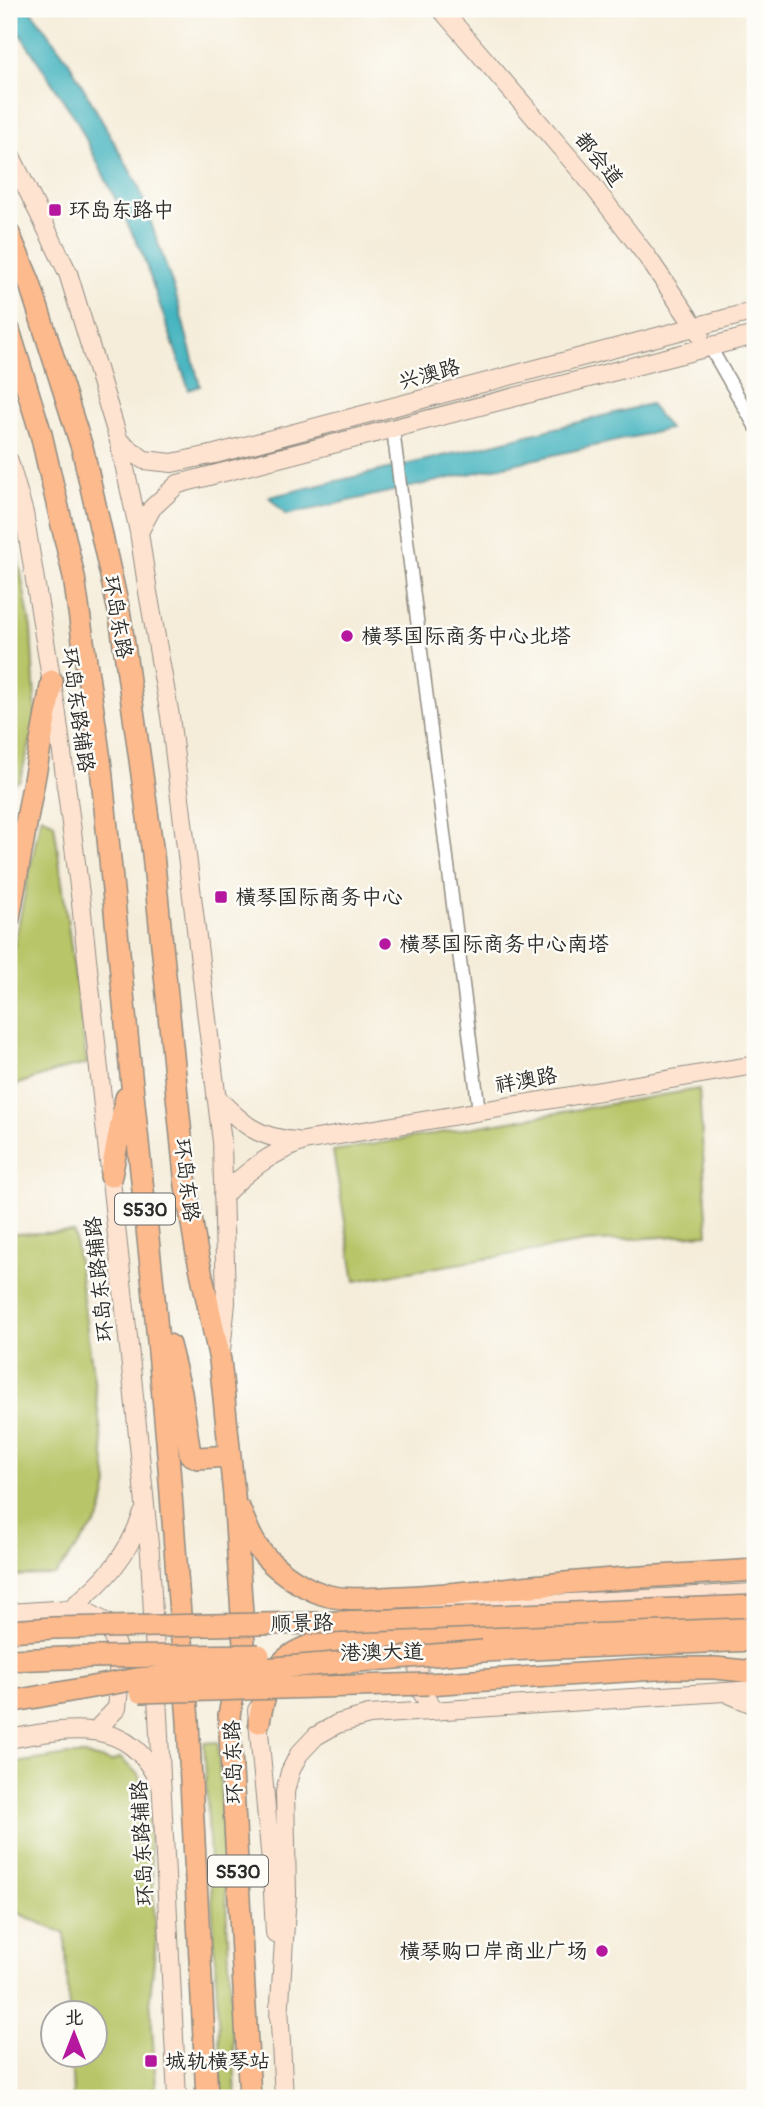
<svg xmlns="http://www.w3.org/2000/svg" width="764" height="2107" font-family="Pangolin,'LXGW WenKai TC',sans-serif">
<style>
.green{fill:#b8c567;stroke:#727849;stroke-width:2}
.water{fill:#45b4bf;stroke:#387075;stroke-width:2}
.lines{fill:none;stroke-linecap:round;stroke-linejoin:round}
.street-casing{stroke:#908c82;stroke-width:15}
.secondary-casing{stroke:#908c82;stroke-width:20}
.primary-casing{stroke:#908c82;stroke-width:24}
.street{stroke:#fff;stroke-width:12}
.secondary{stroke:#fee3d1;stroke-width:18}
.primary{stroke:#fcba8d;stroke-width:21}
.primary-bridge-casing{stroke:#908c82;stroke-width:24;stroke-linecap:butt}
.primary-bridge{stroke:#fcba8d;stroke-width:21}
.poi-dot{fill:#b5179e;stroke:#fdfcf7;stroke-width:2.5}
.labels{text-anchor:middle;stroke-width:5;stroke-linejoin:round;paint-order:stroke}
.shield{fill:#fdfcf7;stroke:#6a6a68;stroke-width:2}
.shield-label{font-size:19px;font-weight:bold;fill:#2b2b2b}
.street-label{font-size:21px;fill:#2b2b2b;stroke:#fdfcf7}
.poi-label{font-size:21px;fill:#2b2b2b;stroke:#fdfcf7;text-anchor:start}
</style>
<rect width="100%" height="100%" fill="#fdfcf7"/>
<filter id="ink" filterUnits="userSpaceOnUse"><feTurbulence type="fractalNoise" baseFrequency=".0143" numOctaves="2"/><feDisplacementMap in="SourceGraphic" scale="14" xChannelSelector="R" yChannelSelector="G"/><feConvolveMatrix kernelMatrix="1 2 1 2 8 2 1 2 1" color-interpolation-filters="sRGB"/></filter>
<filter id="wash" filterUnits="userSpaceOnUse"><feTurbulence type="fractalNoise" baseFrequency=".00686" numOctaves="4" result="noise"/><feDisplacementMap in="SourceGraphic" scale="28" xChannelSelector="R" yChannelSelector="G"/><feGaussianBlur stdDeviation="1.57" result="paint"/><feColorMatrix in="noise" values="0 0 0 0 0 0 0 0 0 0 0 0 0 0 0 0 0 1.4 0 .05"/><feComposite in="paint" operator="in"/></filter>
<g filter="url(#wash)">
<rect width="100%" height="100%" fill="#f5edda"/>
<path class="green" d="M9,507L31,629L36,721L20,780L9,785Z
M41,816L54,823L87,1064L60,1070L9,1087V970Z
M699,1089L708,1234L585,1242L355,1281L333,1151Z
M74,1232L108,1485L100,1518L55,1575L9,1576V1234Z
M218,1742L236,2098H222L204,1743Z
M68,1755H85L111,1762L120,1758L138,1774L147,1796L156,1941L150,1997L156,2087L141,2095L140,2098H73L71,2055L94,2054V2012H69L65,1934L9,1909V1764Z"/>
<path class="water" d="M9,9H30L69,62L138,185L175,292L200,386L189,390L142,253L77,121L9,17Z
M650,404L669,429L286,515L269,497L485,446Z"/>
</g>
<g filter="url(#ink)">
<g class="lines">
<g class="street-casing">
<path id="street" d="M710,347L755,426
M393,429L479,1111"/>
</g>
<g class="secondary-casing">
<path id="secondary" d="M441,9L586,177L648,258L700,334
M9,152L68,273L119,441L139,532L148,592L170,716L222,1142L226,1303L221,1351
M119,441L144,460L172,463L215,454L755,311
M9,461L24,513L57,714L80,894L128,1337L150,1554L177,2098
M139,532L152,508L178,484L755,335
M216,1097C244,1125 257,1138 297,1141
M223,1196C247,1170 271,1153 304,1141L755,1065
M427,1604C536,1608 646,1598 755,1593
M70,1609C105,1581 128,1556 143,1513
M9,1613L70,1609L87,1612L107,1623L117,1648L119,1688L117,1708L96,1730
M421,1646L418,1664L420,1690L434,1710
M729,1694L755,1705
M257,1710L272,1873L275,1933
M9,1739C69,1728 129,1715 159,1783
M279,2006L284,2098
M279,2018L287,1894L285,1792L290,1772L299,1754L316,1736L337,1724L369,1715L755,1690"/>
</g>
<g class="primary-casing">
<path id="primary" d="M9,234L29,281L83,451L120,616L153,854L186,1186L196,1248L220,1360L234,1495L244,1644L229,1715L250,2098
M9,330L41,434L74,577L101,767L131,1075L153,1286L167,1441L188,1721L207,2098
M9,918L52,681
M111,1176L126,1098
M169,1345L181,1393L190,1454L198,1458L230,1456
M240,1510C245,1523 250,1536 258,1548C273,1568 299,1586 322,1594C346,1602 376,1598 401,1597C456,1594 510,1588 565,1583C628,1577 692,1574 755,1570
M483,1651L755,1640
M428,1684L672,1668H715L755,1672
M259,1722C268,1670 282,1647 337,1640L755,1622"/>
</g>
<use href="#street" class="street"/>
<use href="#secondary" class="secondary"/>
<use href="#primary" class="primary"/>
<g class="primary-bridge-casing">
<path id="primary-bridge" d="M9,1631L53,1628L315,1623L755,1606
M9,1660L93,1657L259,1655
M140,1692L428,1684
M9,1702L137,1679L483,1651"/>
</g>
<use href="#primary-bridge" class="primary-bridge"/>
</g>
</g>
<g class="poi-dot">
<rect x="48" y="203" width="14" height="14" rx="3.5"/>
<circle cx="347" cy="636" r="7"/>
<rect x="214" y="890" width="14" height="14" rx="3.5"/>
<circle cx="385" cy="944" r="7"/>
<circle cx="602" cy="1951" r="7"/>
<rect x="144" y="2054" width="14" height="14" rx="3.5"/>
</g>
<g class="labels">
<g class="shield">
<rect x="115" y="1193.5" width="60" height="31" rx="5"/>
<rect x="208" y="1855.5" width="60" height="31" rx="5"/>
</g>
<g class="shield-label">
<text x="145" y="1216">S530</text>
<text x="238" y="1878">S530</text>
</g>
<g class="street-label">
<text transform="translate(599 159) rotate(51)" y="7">都会道</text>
<text transform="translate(429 374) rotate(-15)" y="7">兴澳路</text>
<text transform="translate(118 617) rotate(80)" y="7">环岛东路</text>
<text transform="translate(78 710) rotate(82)" y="7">环岛东路辅路</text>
<text transform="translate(526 1080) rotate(-10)" y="7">祥澳路</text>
<text transform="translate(187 1180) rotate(83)" y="7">环岛东路</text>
<text transform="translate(99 1279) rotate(-96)" y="7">环岛东路辅路</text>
<text transform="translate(302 1623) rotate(-1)" y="7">顺景路</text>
<text transform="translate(382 1652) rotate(-1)" y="7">港澳大道</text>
<text transform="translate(233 1762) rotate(-92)" y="7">环岛东路</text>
<text transform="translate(142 1843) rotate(-93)" y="7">环岛东路辅路</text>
</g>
<g class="poi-label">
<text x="69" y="217">环岛东路中</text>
<text x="361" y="643">横琴国际商务中心北塔</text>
<text x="235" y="904">横琴国际商务中心</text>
<text x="399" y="951">横琴国际商务中心南塔</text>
<text x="588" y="1958" text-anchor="end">横琴购口岸商业广场</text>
<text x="165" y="2068">城轨横琴站</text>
</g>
</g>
<rect width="764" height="2107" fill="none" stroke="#fdfcf7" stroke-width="35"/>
<g transform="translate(74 2034)"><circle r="33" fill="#fdfcf7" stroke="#a9a8a5" stroke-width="2"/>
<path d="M0-5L12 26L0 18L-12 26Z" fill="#b5179e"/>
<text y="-10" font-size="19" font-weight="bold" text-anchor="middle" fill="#2b2b2b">北</text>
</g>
</svg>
